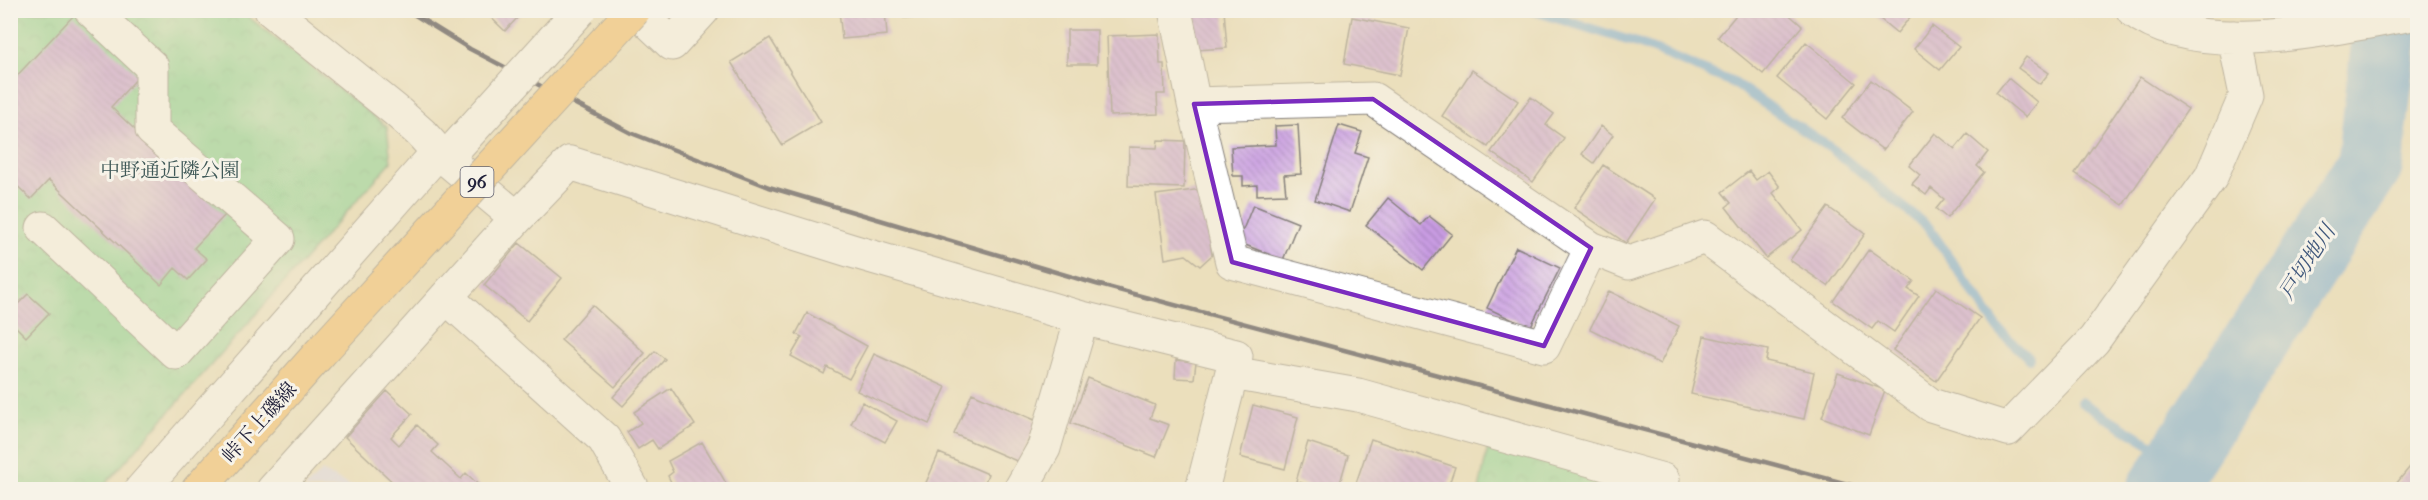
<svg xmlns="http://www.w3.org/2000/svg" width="2428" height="500" font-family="'IM FELL French Canon','Noto Serif JP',serif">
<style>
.built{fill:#d9d7f7}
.park{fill:url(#park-crowns);stroke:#527c69;stroke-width:1.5}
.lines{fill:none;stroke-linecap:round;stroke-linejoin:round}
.stream{stroke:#6da9de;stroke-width:10}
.river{stroke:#6da9de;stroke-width:66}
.building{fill:url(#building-back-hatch)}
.minor-casing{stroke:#86807c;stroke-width:35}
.major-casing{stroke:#86807c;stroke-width:35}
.minor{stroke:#fff;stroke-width:33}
.major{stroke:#f8bf6c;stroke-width:33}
.rail{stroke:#22223b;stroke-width:4.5}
.minor-bridge-casing{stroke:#86807c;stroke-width:35;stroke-linecap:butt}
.major-bridge-casing{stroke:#86807c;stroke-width:35;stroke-linecap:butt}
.minor-bridge{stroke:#fff;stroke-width:33}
.major-bridge{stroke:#f8bf6c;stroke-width:33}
.marked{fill:none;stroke:#7b2cbf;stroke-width:4.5;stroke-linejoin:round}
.labels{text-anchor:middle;stroke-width:6;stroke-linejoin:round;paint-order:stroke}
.shield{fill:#f7f3e8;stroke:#62616f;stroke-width:1.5}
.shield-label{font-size:18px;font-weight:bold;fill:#22223b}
.park-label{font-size:20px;fill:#3f5857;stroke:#f7f3e8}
.street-label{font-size:20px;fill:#22223b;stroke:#f7f3e8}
.water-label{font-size:21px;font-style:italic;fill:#40587c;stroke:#f7f3e8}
</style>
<defs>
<pattern id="park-crowns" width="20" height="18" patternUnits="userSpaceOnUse" patternTransform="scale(1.5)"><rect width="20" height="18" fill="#83d697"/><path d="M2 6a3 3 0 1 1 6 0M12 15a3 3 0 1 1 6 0" fill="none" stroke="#71b783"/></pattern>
<pattern id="building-back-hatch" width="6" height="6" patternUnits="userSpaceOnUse" patternTransform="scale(1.5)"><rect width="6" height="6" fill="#c99ce3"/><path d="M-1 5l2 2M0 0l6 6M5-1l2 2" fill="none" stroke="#a37fb9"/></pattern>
</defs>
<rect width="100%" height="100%" fill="#f7f3e8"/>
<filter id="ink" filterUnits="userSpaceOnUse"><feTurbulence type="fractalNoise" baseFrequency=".0167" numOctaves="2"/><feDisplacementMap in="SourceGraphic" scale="12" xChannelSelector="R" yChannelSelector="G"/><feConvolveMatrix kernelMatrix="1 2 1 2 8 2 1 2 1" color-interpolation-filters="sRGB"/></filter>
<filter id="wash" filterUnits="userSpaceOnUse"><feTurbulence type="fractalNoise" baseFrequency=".008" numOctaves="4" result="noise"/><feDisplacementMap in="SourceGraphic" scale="24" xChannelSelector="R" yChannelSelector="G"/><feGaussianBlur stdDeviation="1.35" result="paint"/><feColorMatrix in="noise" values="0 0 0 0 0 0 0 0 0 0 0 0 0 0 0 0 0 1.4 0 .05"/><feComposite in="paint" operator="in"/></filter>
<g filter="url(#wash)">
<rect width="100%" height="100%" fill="#ebdfbc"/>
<path class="built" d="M322,471L356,489H304Z"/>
<path class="park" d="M10,11H241L387,127L391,162L101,489H11Z
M1490,437L1654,490H1479Z"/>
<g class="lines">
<path class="stream" d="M1531,10L1640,44L1734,83L1832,149L1929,228L2000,331L2029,358
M2081,402L2179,461"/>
<path class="river" d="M2160,490L2370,165L2388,10"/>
</g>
<g id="blocks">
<path class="building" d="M483,10H517L521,14L505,31Z
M839,10H885L887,35L842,39Z
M904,10H936V16L904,18Z
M1192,10H1224L1227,48L1195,50Z
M1371,10H1393L1392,16L1371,15Z
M1740,10H1784L1802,26L1763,74L1718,37Z
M1875,10H1904L1911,16L1897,33L1873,13Z
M74,15L139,76L111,107L225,215L194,248L207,259L188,280L175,268L161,285L49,180L31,199L10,179V83Z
M1352,17L1409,28L1400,75L1344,64Z
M1932,26L1959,47L1940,70L1914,49Z
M1067,30H1097V64H1067Z
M1159,34L1160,64H1164L1165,94H1157L1158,114L1110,116L1107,36Z
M770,38L821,122L782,145L731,62Z
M1806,42L1856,83L1827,119L1777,78Z
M2026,57L2049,73L2040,84L2018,68Z
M1472,70L1518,101L1488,147L1442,116Z
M2140,77L2188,109L2123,205L2075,173Z
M2008,78L2037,102L2025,117L1996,93Z
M1871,80L1913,112L1883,150L1842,118Z
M1531,97L1554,114L1546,125L1564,138L1533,182L1491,152Z
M1298,125L1301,174L1284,175L1286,194L1257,195V185L1243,186V176H1233L1231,147L1276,145L1275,126Z
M1339,125L1362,132L1355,153L1368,157L1350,212L1315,200Z
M1601,126L1613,135L1594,163L1582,154Z
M1935,133L1955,149L1967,134L1988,152L1977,166L1984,172L1947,218L1936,209L1944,199L1931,188L1926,195L1912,184L1920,175L1909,166Z
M1158,140L1185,141L1184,188L1128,186L1129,147L1157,148Z
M1603,165L1655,199L1626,243L1574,208Z
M1749,171L1756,180L1768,171L1780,187L1773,193L1802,230L1766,258L1726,207L1731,203L1722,192Z
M1202,189L1212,255L1200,266L1186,255L1165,259L1156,195Z
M1388,198L1421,225L1429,216L1452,234L1423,270L1366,225Z
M1253,205L1298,223L1283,260L1238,242Z
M1828,207L1865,234L1828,286L1790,260Z
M519,243L562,278L527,321L484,285Z
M1516,247L1560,268L1530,328L1487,308Z
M1869,249L1914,281L1908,289L1919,296L1894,332L1878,321L1872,329L1833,301Z
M1936,288L1980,318L1936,381L1893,350Z
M1609,291L1679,326L1660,364L1590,329Z
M28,294L49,313L26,337L10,321V312Z
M592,305L645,353L615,387L561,340Z
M807,313L867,346L849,379L827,367L824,374L791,356L802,337L796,334Z
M1704,336L1768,350L1766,361L1814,372L1804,419L1691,394Z
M655,351L665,359L623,406L613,397Z
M874,354L946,387L929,424L857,391Z
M1176,360L1196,362L1194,379L1175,378Z
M1838,373L1885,390L1869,435L1822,417Z
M1088,378L1155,405L1150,418L1169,425L1156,457L1071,423Z
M671,388L695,425L658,449L652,440L638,449L627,432L641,423L634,412Z
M387,391L412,414L391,437L399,445L417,425L438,445L432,452L461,479L466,473L484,490H401L345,437Z
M972,393L1037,421L1019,462L954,434Z
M862,402L897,421L885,442L851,424Z
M1253,405L1298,417L1285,469L1240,457Z
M1371,439L1455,467L1447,490L1354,489Z
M702,442L730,490H675L668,476L673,472L668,461Z
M1308,442L1348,455L1338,490H1322L1296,481Z
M939,453L988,474L982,490H935L925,485Z
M2418,457V490H2391Z"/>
</g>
</g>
<g filter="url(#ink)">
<use href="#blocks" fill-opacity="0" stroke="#86807c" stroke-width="1.5"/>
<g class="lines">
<g class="minor-casing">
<path id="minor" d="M271,10L395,110L421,133L438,152L517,218
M636,10L672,44L703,10
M1175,10L1194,104L1232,262L1544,346L1591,248L1373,99L1194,104
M2133,10C2198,62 2342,26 2418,13
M43,228L176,353L278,239L152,130V67L91,10
M1591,248L1629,263L1705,237L1931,405L2008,429L2094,340L2211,177L2246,95L2234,37
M446,297L604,439L633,490
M1232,373L1358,395L1663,480
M141,490L438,152
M273,490L517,218L570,163L852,251L1082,318L1236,356L1202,490
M1020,490L1044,448L1082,318"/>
</g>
<g class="major-casing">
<path id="major" d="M198,490L319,354"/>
</g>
<use href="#minor" class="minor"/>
<use href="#major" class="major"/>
<path class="rail" d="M407,10L470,49L631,133L769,187L1096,284L1870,490"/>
<g class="minor-bridge-casing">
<path id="minor-bridge" d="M458,145L580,10"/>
</g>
<g class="major-bridge-casing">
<path id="major-bridge" d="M319,354L634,10"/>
</g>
<use href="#minor-bridge" class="minor-bridge"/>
<use href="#major-bridge" class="major-bridge"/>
</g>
</g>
<path d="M0 0H2428V500H0ZM1373,99L1591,248L1544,346L1232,262L1194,104Z" fill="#ebdfbc" fill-opacity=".55" fill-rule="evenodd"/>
<path class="marked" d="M1373,99L1591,248L1544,346L1232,262L1194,104Z"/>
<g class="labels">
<rect class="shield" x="460.5" y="167" width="33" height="30" rx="4.5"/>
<g class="shield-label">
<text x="477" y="188">96</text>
</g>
<g class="park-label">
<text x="170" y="177">中野通近隣公園</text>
</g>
<g class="street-label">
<text transform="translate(259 422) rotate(-48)" y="7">峠下上磯線</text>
</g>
<g class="water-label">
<text transform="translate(2307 262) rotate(-57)" y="7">戸切地川</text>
</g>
</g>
<rect width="2428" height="500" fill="none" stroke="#f7f3e8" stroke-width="36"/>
</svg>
